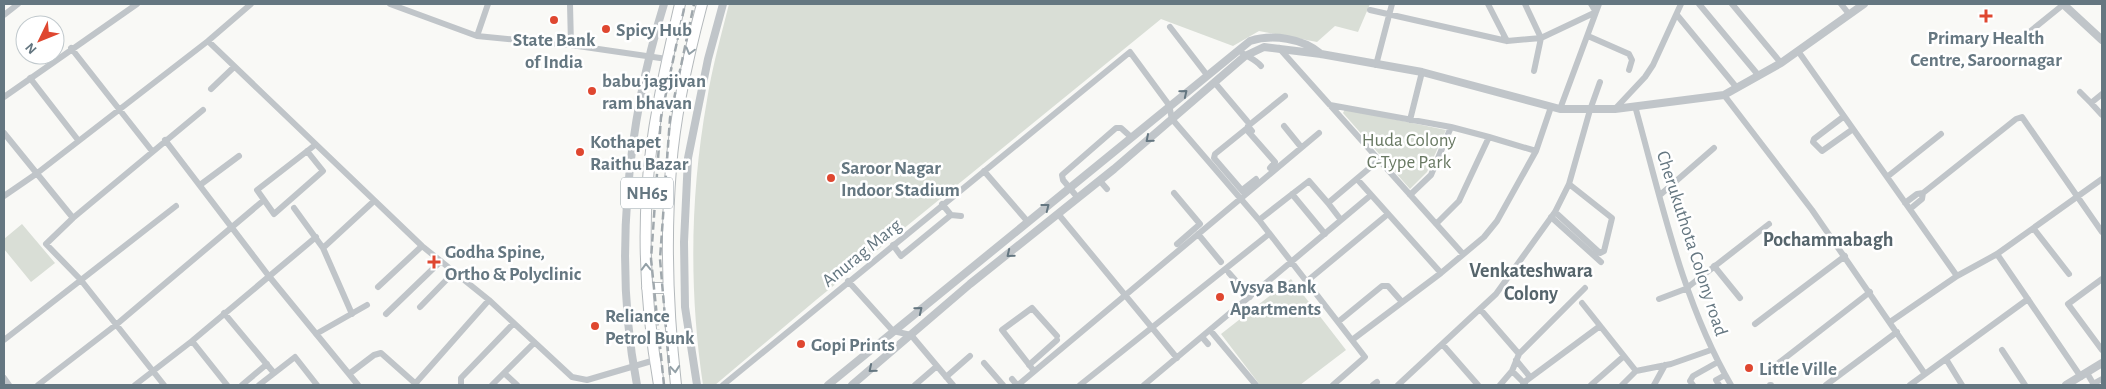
<svg xmlns="http://www.w3.org/2000/svg" width="2106" height="389" font-family="'Alegreya Sans',sans-serif">
<style>
.green{fill:#d9ded6}
.lines{fill:none;stroke-linecap:round;stroke-linejoin:round}
.trunk-casing{stroke:#b4b9bc;stroke-width:12}
.minor{stroke:#c0c5c9;stroke-width:6}
.tertiary{stroke:#c0c5c9;stroke-width:8}
.trunk{stroke:#fff;stroke-width:10}
.rail{stroke:#a0a8ad;stroke-width:2.5;stroke-dasharray:8 4;stroke-linecap:butt}
.oneway{stroke:#93a0a7}
.oneway2{stroke:#657781}
.poi-dot{fill:#df4730;stroke:#fff;stroke-width:2}
.labels{text-anchor:middle;stroke-width:5;stroke-linejoin:round;paint-order:stroke}
.shield{fill:#fff;stroke:#93a0a7;stroke-width:1}
.shield-label{font-size:18px;font-weight:bold;fill:#657781}
.poi-label{font-size:19px;font-weight:bold;fill:#657781;stroke:#fff;text-anchor:start}
.park-label{font-size:19px;fill:#697963;stroke:#fff}
.street-label{font-size:19px;fill:#657781;stroke:#fff}
.neighbourhood-label{font-size:20px;font-weight:bold;fill:#56656c;stroke:#fff}
</style>
<rect width="100%" height="100%" fill="#f9f9f6"/>
<path class="green" d="M729,4H1370L1358,32L1335,26L1317,42L1259,31L1233,46L1161,19L816,300L715,385H703C689,291 690,195 707,100C712,68 721,36 729,4Z
M1345,109L1446,130L1427,172L1410,189L1343,113Z
M22,224L55,263L31,282L4,249V239Z
M1291,279L1346,350L1300,385H1260L1221,334Z"/>
<g class="lines">
<g class="trunk-casing">
<path id="trunk" d="M647,288H668
M659,385C648,322 643,256 647,192C651,128 666,65 680,4
M676,385C668,313 665,241 671,168C675,113 688,57 702,4"/>
</g>
<path class="minor" d="M390,4L477,36L571,45L667,59
M570,4L571,45
M1488,4L1507,41
M1525,4L1541,38L1534,71
M1699,4L1759,76
M1732,4L1781,63
M1841,4L1849,14
M1370,10L1507,41L1541,38L1596,12L1591,4
M4,15L18,4
M1677,15L1737,88
M1170,27L1207,75
M477,36L488,4
M1588,36L1629,54L1632,60L1629,70
M2022,38L2064,4
M208,41L422,246L489,300L572,377L587,380L655,360
M71,48L152,151
M1279,48L1463,254
M1239,50C1246,57 1254,58 1261,66
M1798,51L1957,276
M1376,65L1392,4
M30,78L78,140
M1215,83L1247,121
M211,89L234,67
M2080,92L2091,103
M2102,94L2091,103L2102,115
M1724,95L1812,210L1925,374
M4,97L137,4
M1330,105L1451,127L1489,137
M1635,106C1661,199 1682,301 1731,385
M1560,109L1599,4
M1615,109L1645,77L1653,65L1681,4
M1843,117L1814,139L1813,142L1822,151L1853,129
M1410,120L1422,72
M1284,126L1301,147
M1252,131L1248,126L1285,96
M4,133L73,218
M165,140L268,275L358,385
M307,151L323,171L274,214L257,190L315,145
M984,171L1028,222
M1887,177L1941,134
M1357,179L1441,273
M1100,181L1107,189
M200,185L239,156
M1242,190L1256,179
M1174,193L1200,224L1177,244
M1923,193L2016,119L2022,117L2102,232
M1245,194L1214,158L1215,154L1246,129L1275,162L1270,168
M1292,194L1325,234
M1410,195L1431,175L1451,127
M1660,195L1714,148
M4,196L36,174L208,41L251,4
M1078,198L1063,180L1062,175L1116,128H1121L1131,137
M1328,203L1341,220
M1905,203L1917,194L1923,193L1922,199L1910,209
M294,208L323,248L352,314
M1555,212L1600,253L1604,251L1612,218L1569,184
M951,215L961,216
M1059,215L1177,358
M1551,217L1601,262
M1259,220L1309,181L1328,203L1379,160
M1436,224L1459,201L1489,137L1536,151
M2034,229L2069,274
M1198,234L1221,262
M893,245L901,256L951,215L942,204
M323,248L374,201
M1997,254L2081,377
M1714,266L1740,298
M1229,273L1250,297
M2102,279L2068,304L2102,350
M848,281L893,331L911,335L953,385
M1306,282L1388,214
M378,287L422,246
M1688,287L1769,224
M1659,299L1688,288
M1582,303L1636,371
M420,307L454,272
M1480,309L1519,354
M224,313L274,373
M386,314L441,261
M1338,322L1382,286H1388L1402,302
M1890,322L1957,276L1997,254L2102,179
M1755,324L1845,256
M1210,330L1256,385
M316,334L367,305
M1202,337L1208,344
M4,340L176,206
M1352,340L1441,273L1484,237L1497,221L1536,151L1551,107
M192,341L227,385
M1443,345L1478,385
M2002,350L2025,385
M1946,359L1962,385
M1516,360L1530,377
M984,363L1003,385
M1029,365L1057,340
M1776,365L1870,292
M1034,371L1002,330L1032,308L1057,336
M1512,371L1525,384
M504,373L517,385
M2087,373L2094,385
M349,374L374,355L381,353L417,385
M946,377L970,356
M4,378L9,385
M1012,379L1017,385
M1523,383L1600,326
M2093,384L2102,379
M38,385L117,324L264,200
M135,385L192,341L316,237
M164,385L80,279L46,244L73,218L203,110
M242,385L267,364
M259,385L295,357L317,385
M414,385L489,300
M461,385V378L513,324
M492,385L534,343
M723,385L1130,52L1169,105L1172,119L1259,220L1365,357L1333,385
M915,385L937,366
M1018,385L1319,133
M1080,385L1269,234
M1144,385L1371,195
M1373,385L1377,382
M1398,385L1496,294L1555,212L1569,184L1590,110L1600,82
M1500,385L1512,371L1519,354L1585,288
M1591,385L1624,356
M1622,385L1636,371L1671,364L1711,350
M1654,385L1665,365
M1693,385L1690,381L1693,376L1718,362
M1719,385L1716,380L1725,375
M1770,385H1771
M1826,385L1897,332
M1910,385L2028,299"/>
<path class="tertiary" d="M2063,4L2102,40
M637,385C613,262 627,123 664,4
M697,385L685,307L684,242L688,158L708,59L723,4
M828,385L1250,41C1272,34 1303,38 1321,54
M852,385L970,284L1114,169L1245,56L1264,47L1321,54L1422,72L1560,109H1615L1724,95L1781,63L1864,4
M2066,385L2102,363"/>
<use href="#trunk" class="trunk"/>
<path class="rail" d="M670,375L660,259L670,118L694,4
M664,385L651,259L661,117L685,4"/>
</g>
<defs><path id="oneway-chevron" d="M-2-3.5L2.5 0L-2 3.5" fill="none" stroke-width="1.6" stroke-linecap="round" stroke-linejoin="round" transform="scale(1.25)"/></defs>
<g class="oneway">
<use href="#oneway-chevron" transform="translate(690 51) rotate(105)"/>
<use href="#oneway-chevron" transform="translate(646 267) rotate(-91)"/>
<use href="#oneway-chevron" transform="translate(675 369) rotate(85)"/>
</g>
<g class="oneway2">
<use href="#oneway-chevron" transform="translate(1184 93) rotate(-39)"/>
<use href="#oneway-chevron" transform="translate(1149 139) rotate(139)"/>
<use href="#oneway-chevron" transform="translate(1046 207) rotate(-38)"/>
<use href="#oneway-chevron" transform="translate(1010 254) rotate(141)"/>
<use href="#oneway-chevron" transform="translate(919 310) rotate(-39)"/>
<use href="#oneway-chevron" transform="translate(872 369) rotate(140)"/>
</g>
<g class="poi-dot">
<path d="M1983.5 8.5h5v5h5v5h-5v5h-5v-5h-5v-5h5z"/>
<circle cx="554" cy="20" r="5"/>
<circle cx="606" cy="29" r="5"/>
<circle cx="592" cy="91" r="5"/>
<circle cx="580" cy="152" r="5"/>
<circle cx="831" cy="178" r="5"/>
<path d="M431.5 254.5h5v5h5v5h-5v5h-5v-5h-5v-5h5z"/>
<circle cx="1220" cy="297" r="5"/>
<circle cx="595" cy="326" r="5"/>
<circle cx="801" cy="344" r="5"/>
<circle cx="1749" cy="368" r="5"/>
</g>
<g class="labels">
<rect class="shield" x="621" y="177.5" width="52" height="31" rx="4"/>
<g class="shield-label">
<text x="647" y="199">NH65</text>
</g>
<g class="poi-label">
<text x="616" y="36">Spicy Hub</text>
<text x="1986" y="44" text-anchor="middle">Primary Health<tspan x="1986" dy="22">Centre, Saroornagar</tspan></text>
<text x="554" y="46" text-anchor="middle">State Bank<tspan x="554" dy="22">of India</tspan></text>
<text x="602" y="87">babu jagjivan<tspan x="602" dy="22">ram bhavan</tspan></text>
<text x="590" y="148">Kothapet<tspan x="590" dy="22">Raithu Bazar</tspan></text>
<text x="841" y="174">Saroor Nagar<tspan x="841" dy="22">Indoor Stadium</tspan></text>
<text x="445" y="258">Godha Spine,<tspan x="445" dy="22">Ortho &amp; Polyclinic</tspan></text>
<text x="1230" y="293">Vysya Bank<tspan x="1230" dy="22">Apartments</tspan></text>
<text x="605" y="322">Reliance<tspan x="605" dy="22">Petrol Bunk</tspan></text>
<text x="811" y="351">Gopi Prints</text>
<text x="1759" y="375">Little Ville</text>
</g>
<g class="park-label">
<text x="1409" y="146">Huda Colony<tspan x="1409" dy="22">C-Type Park</tspan></text>
</g>
<g class="street-label">
<text transform="translate(1693 243) rotate(72)" y="7">Cherukuthota Colony road</text>
<text transform="translate(861 252) rotate(-39)" y="7">Anurag Marg</text>
</g>
<g class="neighbourhood-label">
<text x="1828" y="246">Pochammabagh</text>
<text x="1531" y="277">Venkateshwara<tspan x="1531" dy="23">Colony</tspan></text>
</g>
</g>
<rect width="2106" height="389" fill="none" stroke="#657781" stroke-width="10"/>
<g transform="translate(40 40) rotate(227)"><circle r="24" fill="#ffffff" stroke="#c1c9cd"/>
<path d="M0-4L9 19L0 12L-9 19Z" fill="#df4730"/>
<text y="-8" font-size="14" font-weight="bold" text-anchor="middle" fill="#657781">N</text>
</g>
</svg>
